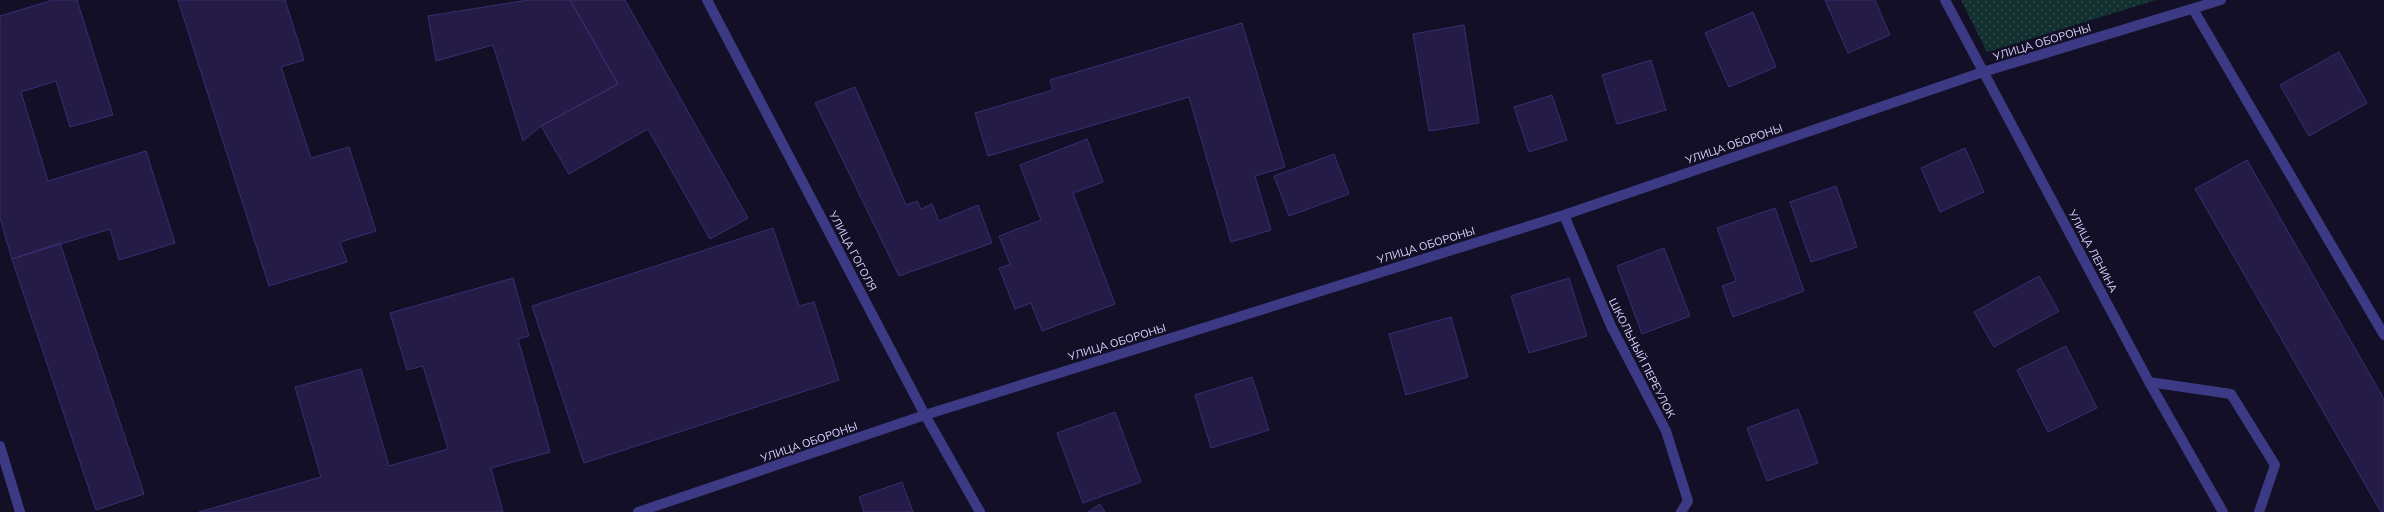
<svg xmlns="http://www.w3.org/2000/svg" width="2384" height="512" font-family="Mulish,sans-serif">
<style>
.park{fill:url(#park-dots)}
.building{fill:#241b47;stroke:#3b2d73}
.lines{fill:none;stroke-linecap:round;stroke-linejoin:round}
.minor{stroke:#3d3a85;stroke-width:10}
.labels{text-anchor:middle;stroke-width:3.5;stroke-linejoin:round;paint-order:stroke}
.street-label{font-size:11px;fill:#d9d4ff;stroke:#130f26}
</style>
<defs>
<pattern id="park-dots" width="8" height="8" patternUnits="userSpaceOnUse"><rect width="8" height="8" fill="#12302f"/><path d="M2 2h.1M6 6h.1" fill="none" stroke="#344d4e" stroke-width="1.8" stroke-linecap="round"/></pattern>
</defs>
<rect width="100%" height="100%" fill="#130f26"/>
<path class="park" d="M1961,0H2156L1987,52Z"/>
<path class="building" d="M53,0H77L113,115L70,127L56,81L21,92L48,181L146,151L175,243L119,260L110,229L12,259L0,218V16Z
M178,0H285L304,60L281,67L311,158L349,147L376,231L340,242L347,262L269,286Z
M528,0H570L618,84L541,126L523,141L493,45L436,61L428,16Z
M570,0H625L748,218L710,239L648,129L569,174L541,126L618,84Z
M1825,0H1875L1890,35L1848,53Z
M1753,12L1776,67L1729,87L1705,33Z
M1242,23L1285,167L1255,176L1271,230L1231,242L1189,97L988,156L975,113L1053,90L1050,80Z
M1464,25L1479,123L1429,131L1413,34Z
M2339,52L2367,103L2309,136L2280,85Z
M1651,60L1666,110L1617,124L1602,75Z
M855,87L906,205L917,201L921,209L932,204L939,221L978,205L992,243L899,276L815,103Z
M1552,95L1567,140L1529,152L1514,107Z
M1087,139L1103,182L1073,193L1115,304L1042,331L1031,303L1015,309L999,268L1010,264L999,236L1041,220L1020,165Z
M1965,148L1984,192L1940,212L1921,168Z
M1334,154L1349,194L1289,216L1274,176Z
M2247,160L2384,399V512H2381L2195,189Z
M1836,186L1857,247L1811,262L1790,202Z
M1775,208L1804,291L1733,317L1722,286L1736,281L1717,228Z
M773,228L799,306L814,302L839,380L584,463L532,306Z
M60,243L144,494L96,510L12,259Z
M1664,248L1690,316L1642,334L1617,266Z
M2039,276L2059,311L1994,347L1974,312Z
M513,278L529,336L518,339L550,452L491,468L503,512H199L321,477L295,387L361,369L389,466L448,449L423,366L407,370L390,313Z
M1569,278L1587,336L1529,353L1511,296Z
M1451,317L1468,377L1406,395L1389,334Z
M2066,346L2097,408L2048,432L2017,370Z
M1252,377L1269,430L1211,448L1195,395Z
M1798,409L1818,463L1767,481L1747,428Z
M1115,412L1141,482L1083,503L1057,433Z
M902,482L913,512H864L859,497Z
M1100,504L1105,512H1088Z"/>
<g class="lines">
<path class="minor" d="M707,0L925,415L980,512
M1945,0L2149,382L2223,512
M2193,9L2384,335
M1564,215L1611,326L1666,431L1688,501L1681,512
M2149,382L2231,394L2275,465L2259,512
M0,446L20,512
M638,512L925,415L1564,215L1983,72L2221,0"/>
</g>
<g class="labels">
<g class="street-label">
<text transform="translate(2042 42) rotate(-17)" y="4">УЛИЦА ОБОРОНЫ</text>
<text transform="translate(1734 144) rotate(-19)" y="4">УЛИЦА ОБОРОНЫ</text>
<text transform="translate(1426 245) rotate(-17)" y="4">УЛИЦА ОБОРОНЫ</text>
<text transform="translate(853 251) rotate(62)" y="4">УЛИЦА ГОГОЛЯ</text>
<text transform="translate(2093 251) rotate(62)" y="4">УЛИЦА ЛЕНИНА</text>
<text transform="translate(1117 342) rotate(-17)" y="4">УЛИЦА ОБОРОНЫ</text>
<text transform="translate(1642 358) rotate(63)" y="4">ШКОЛЬНЫЙ ПЕРЕУЛОК</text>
<text transform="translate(809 442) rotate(-19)" y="4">УЛИЦА ОБОРОНЫ</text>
</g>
</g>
</svg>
